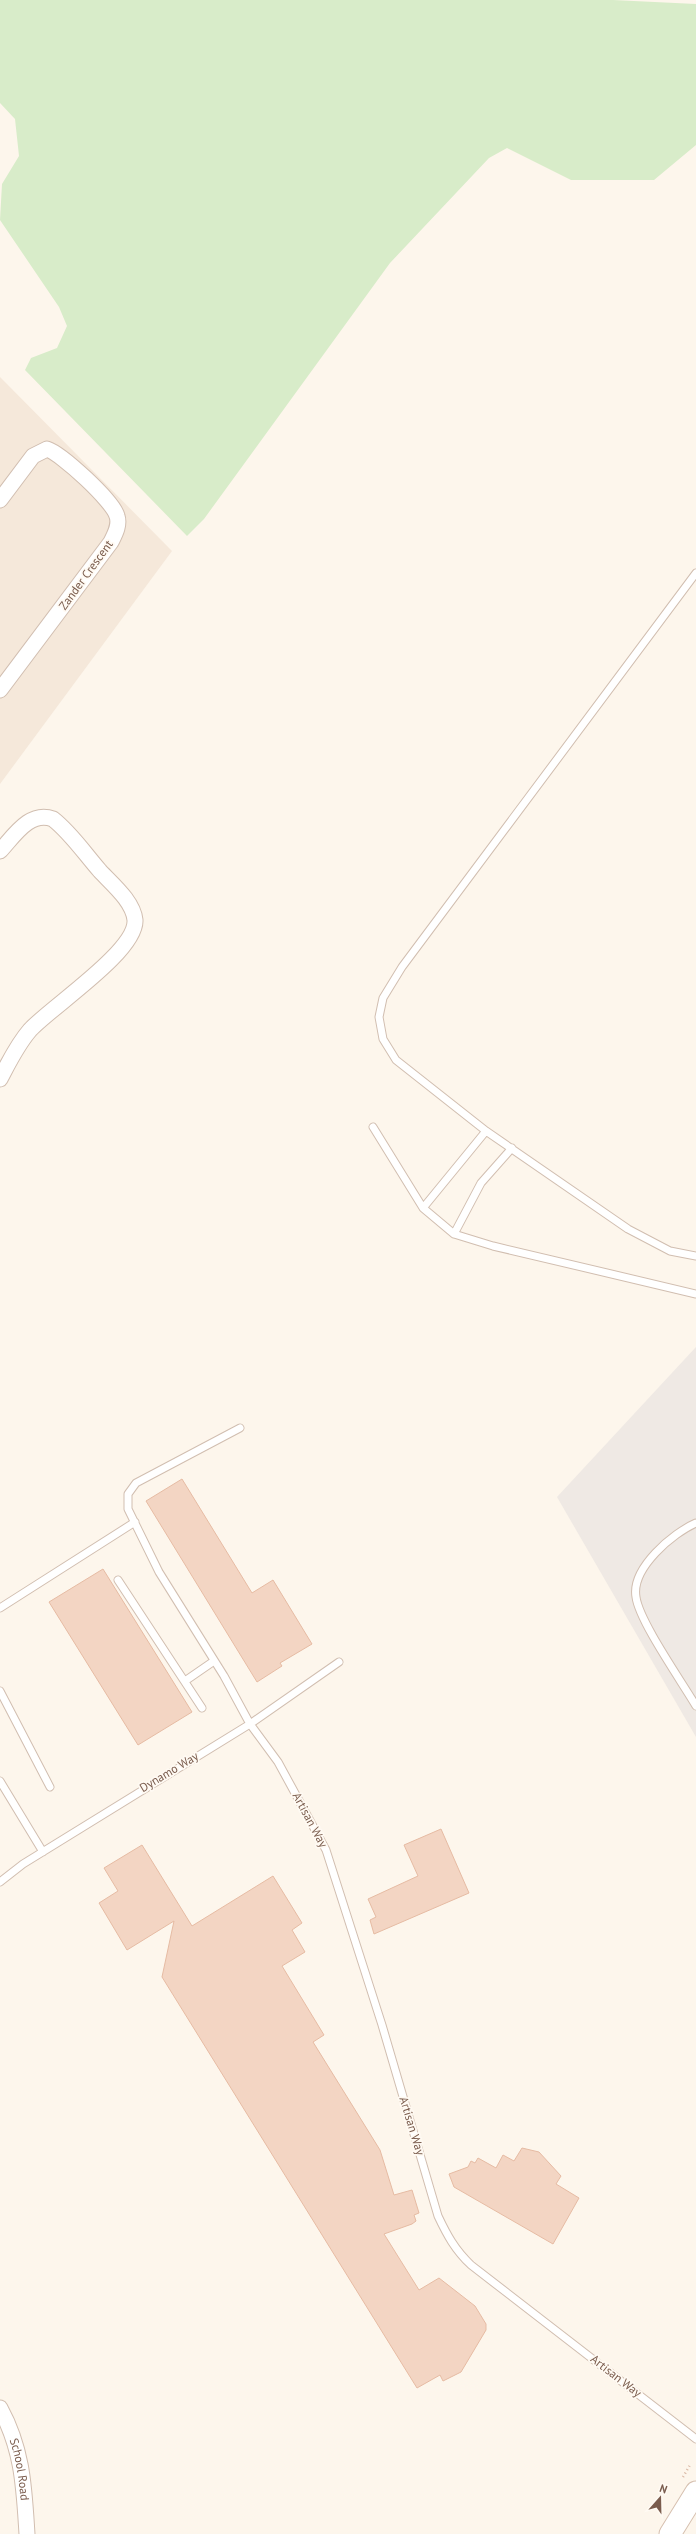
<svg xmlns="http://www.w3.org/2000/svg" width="696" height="2534" font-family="'PT Sans',sans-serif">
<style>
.residential{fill:#f5e8da}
.industrial{fill:#efe9e4}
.green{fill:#d8ecc9}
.building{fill:#f3d5c3;stroke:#e6bba3}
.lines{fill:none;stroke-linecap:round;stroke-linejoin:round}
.lane-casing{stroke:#d1beb0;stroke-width:9}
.street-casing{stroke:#d1beb0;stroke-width:17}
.secondary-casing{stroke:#d6c0b0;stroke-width:23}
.path{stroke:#d9b8a5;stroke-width:2.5;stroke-dasharray:1 3;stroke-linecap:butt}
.lane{stroke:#fff;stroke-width:7}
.street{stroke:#fff;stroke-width:15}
.secondary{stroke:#fff;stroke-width:21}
.labels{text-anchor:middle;stroke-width:3.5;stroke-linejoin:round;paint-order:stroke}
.street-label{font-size:12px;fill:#7a5c4d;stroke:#fffaf3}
</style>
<rect width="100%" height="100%" fill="#fdf6ec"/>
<path class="residential" d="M0,377L172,551L0,784Z"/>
<path class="industrial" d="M696,1347V1737L557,1497Z"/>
<path class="green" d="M0,0H613L696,4V145L654,180H571L507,148L489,158L390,263L204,519L187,536L25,370L31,358L57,348L67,326L59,307L0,220L2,184L19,156L15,119L0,103Z"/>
<path class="building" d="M182,1479L252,1593L273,1580L312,1644L280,1663L282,1666L257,1682L146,1501Z
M103,1569L192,1712L138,1745L49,1602Z
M441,1829L469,1893L374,1934L370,1920L376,1917L368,1899L418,1876L404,1845Z
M142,1845L192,1926L273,1876L302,1923L292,1930L305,1952L282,1966L324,2035L313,2042L380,2150L394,2195L412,2190L419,2213L414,2215L416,2221L412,2224L384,2234L419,2290L439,2278L475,2306L486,2324V2330L461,2372L443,2381L440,2375L417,2388L162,1977L174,1921L127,1950L99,1903L118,1891L104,1868Z
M522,2148L539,2152L561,2176L556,2184L579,2198L553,2244L454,2187L449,2174L468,2167L471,2161L475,2163L478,2158L496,2168L503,2155L514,2161Z"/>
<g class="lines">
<g class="lane-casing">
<path id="lane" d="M696,573L402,967L383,998L379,1017L383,1039L396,1060L486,1131L628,1229L670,1251L696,1256
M373,1127L423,1208L454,1234L493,1246L696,1294
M423,1208L486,1131
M454,1234L481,1183L512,1148
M240,1428L136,1483L128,1494V1509L159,1572L224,1676L250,1724L278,1762L326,1850L382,2025L438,2216C447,2235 455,2250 471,2265L696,2439
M696,1523C673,1533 631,1568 636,1597C639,1621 682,1682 696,1706
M118,1580L202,1708
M0,1608L135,1522
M185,1681L214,1661
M0,1691L50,1787
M0,1781L43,1852
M0,1882L23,1864L250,1724L339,1662"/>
</g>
<g class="street-casing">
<g id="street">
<path d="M0,500L33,456L47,449C62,454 113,501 117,516C120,525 115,534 111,542L0,690"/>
<path d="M0,851C14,836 30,810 53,819C71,833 85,854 100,871C112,884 133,901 135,920C137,951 51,1007 30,1030C17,1045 9,1062 0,1079"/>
<path id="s1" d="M0,2408C23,2450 24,2488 27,2534"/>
</g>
</g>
<g class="secondary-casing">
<path id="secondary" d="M670,2534L696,2492"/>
</g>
<path class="path" d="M683,2477L690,2465"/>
<use href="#lane" class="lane"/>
<use href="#street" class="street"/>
<use href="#secondary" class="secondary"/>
</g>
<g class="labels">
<g class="street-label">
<text transform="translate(86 575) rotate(-54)" y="4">Zander Crescent</text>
<text transform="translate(169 1772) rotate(-31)" y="4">Dynamo Way</text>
<text transform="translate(310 1820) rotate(62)" y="4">Artisan Way</text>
<text transform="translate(412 2126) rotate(73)" y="4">Artisan Way</text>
<text transform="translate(616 2376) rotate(38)" y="4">Artisan Way</text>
<text dy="4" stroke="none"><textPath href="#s1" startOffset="65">School Road</textPath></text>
</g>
</g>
<g transform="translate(660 2498) rotate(20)" stroke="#fffaf3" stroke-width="3" paint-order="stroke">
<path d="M0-3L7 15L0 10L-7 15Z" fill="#7a5c4d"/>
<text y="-6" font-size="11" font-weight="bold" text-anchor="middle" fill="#7a5c4d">N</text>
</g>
</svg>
